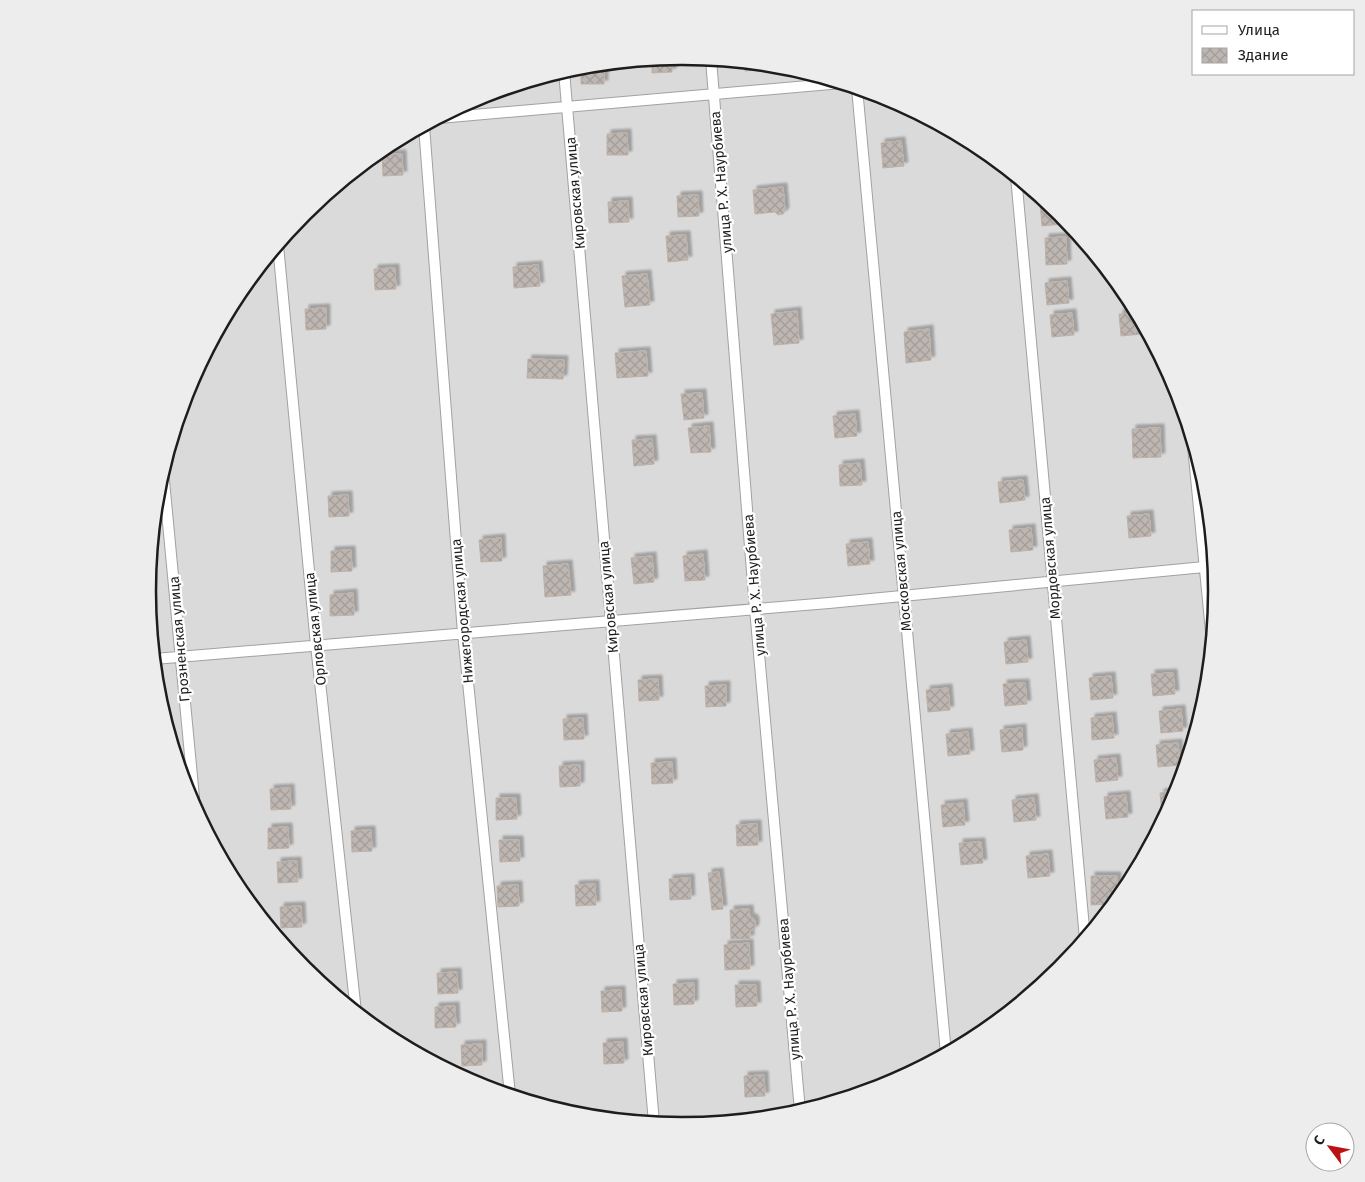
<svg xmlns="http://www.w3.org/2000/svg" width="1365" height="1182" font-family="'Fira Sans',sans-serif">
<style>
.residential{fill:#dbdada}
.building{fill:url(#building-cross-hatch);stroke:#beb1a8;filter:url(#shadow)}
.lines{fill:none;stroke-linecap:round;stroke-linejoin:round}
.minor-casing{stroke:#a1a1a1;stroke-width:12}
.minor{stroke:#fff;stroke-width:10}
.labels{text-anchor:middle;stroke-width:4.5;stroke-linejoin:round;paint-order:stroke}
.street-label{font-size:14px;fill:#1d1d1d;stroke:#fff}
.rim{fill:none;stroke:#1d1d1d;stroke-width:2.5}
</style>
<defs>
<pattern id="building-cross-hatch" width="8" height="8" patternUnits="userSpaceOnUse" patternTransform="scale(1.25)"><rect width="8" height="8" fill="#beb6b1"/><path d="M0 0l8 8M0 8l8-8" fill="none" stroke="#a39c98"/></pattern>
<filter id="shadow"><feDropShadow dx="4" dy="-4" stdDeviation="1" flood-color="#0004"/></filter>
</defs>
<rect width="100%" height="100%" fill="#eeeae4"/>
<path class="residential" d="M149 591a533 533 0 1 1 1066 0a533 533 0 1 1-1066 0Z"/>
<path class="building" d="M672,57V72L652,73V59Z
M745,62L765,64L766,69L745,71Z
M604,64V84H581V66Z
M627,133L628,155H607V134Z
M901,141L904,166L883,168L881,143Z
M402,154L403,175L383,176L382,155Z
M783,187L785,211L783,214L778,215L775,212L755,214L753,190Z
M698,195L699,216L678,217L677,196Z
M628,201L629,222L609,223L608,202Z
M1049,203L1063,216L1064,224L1042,226L1040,204Z
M686,235L688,260L668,262L666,236Z
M1066,237L1067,264L1046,265L1045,238Z
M538,265L540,286L514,288L513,267Z
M395,268L396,289L375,290L374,269Z
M647,274L650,305L625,307L622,276Z
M1067,281L1069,303L1047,305L1045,283Z
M326,308V329L306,330L305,309Z
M797,311L799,343L774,345L771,314Z
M1072,313L1074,335L1052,337L1050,315Z
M1137,313L1142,321L1143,334L1121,336L1119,314Z
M929,329L931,360L906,363L904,332Z
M646,351L648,376L617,378L615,353Z
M528,359L564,360L563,379L527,378Z
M702,393L704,418L684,420L681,394Z
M855,414L857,436L835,438L833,416Z
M709,426L711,452L691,453L688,428Z
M1160,428L1161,457L1133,458L1132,429Z
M652,439L654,464L634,466L632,440Z
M860,463L862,485L840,486L839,465Z
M1023,480L1025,500L1000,503L998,482Z
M348,495L349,516L329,517L328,496Z
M1149,514L1151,536L1129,538L1127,516Z
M1031,528L1033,550L1011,552L1009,530Z
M501,538L502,561L481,562L479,540Z
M868,542L870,564L848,566L846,544Z
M351,550L352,571L331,572V551Z
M703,554L705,580L685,581L683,556Z
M652,556L654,582L634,584L631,558Z
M568,564L571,595L545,597L543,566Z
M353,593L354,615L330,616V595Z
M1026,640L1028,662L1006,664L1004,642Z
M1173,673L1175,694L1153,696L1151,674Z
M1111,676L1113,698L1091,700L1089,678Z
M658,679L659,700L639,701L638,680Z
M1025,683L1027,704L1005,706L1003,684Z
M726,685V706L706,707L705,686Z
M948,688L950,710L928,712L926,690Z
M1181,709L1183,731L1161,733L1159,711Z
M1112,716L1114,738L1092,740L1091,718Z
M583,718L584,739L564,740L563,719Z
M1022,728L1023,750L1002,752L1000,730Z
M968,732L970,754L948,756L946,734Z
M1178,743L1180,765L1158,767L1156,745Z
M1116,758L1118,780L1096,782L1094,760Z
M672,762L673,783L652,784L651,763Z
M580,765V786L560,787L559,766Z
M290,788L291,809L271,810L270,789Z
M1178,791L1167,814L1162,815L1160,793Z
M1126,795L1128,817L1106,819L1104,797Z
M496,798H516L517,819L496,820Z
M1034,798L1036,820L1014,822L1012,800Z
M963,803L965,825L943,827L941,805Z
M757,824L758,845L737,846L736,825Z
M288,827L289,848L268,849V828Z
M371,830L372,851L352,852L351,831Z
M499,840H519L520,861L500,862Z
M981,842L983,863L961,865L959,843Z
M1048,854L1050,876L1028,878L1026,856Z
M297,861L298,882L278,883L277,862Z
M719,872L723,909L712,910L708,873Z
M1091,876H1117V900L1114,904L1091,905Z
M690,878L691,899L670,900L669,879Z
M595,884L596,905L576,906L575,885Z
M518,885L519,906L498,907L497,886Z
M301,906L302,927L281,928L280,907Z
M749,909L750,918H753L755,921V928L753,930H750V939H731L730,910Z
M749,943L750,969L725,970L724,945Z
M457,972L458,993L438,994L437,973Z
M694,983V1004L674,1005L673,984Z
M735,985H756L757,1006L736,1007Z
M621,990L622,1011L602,1012L601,991Z
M455,1006L456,1027L435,1028V1007Z
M623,1042L624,1063L604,1064L603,1043Z
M482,1044V1065L462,1066L461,1045Z
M764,1075L765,1096L745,1097L744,1076Z"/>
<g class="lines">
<g class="minor-casing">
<path id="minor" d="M711,59L755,609L800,1111
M564,71L654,1123
M857,88L946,1054
M439,118L842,83
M424,126L463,633L510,1095
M1016,176L1085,939
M278,245L316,645L356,1012
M1192,436L1212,642
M163,470L195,808
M154,659L829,603L1215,566"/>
</g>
<use href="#minor" class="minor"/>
</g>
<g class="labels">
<g class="street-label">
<text transform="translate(721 182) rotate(-95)" y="5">улица Р. Х. Наурбиева</text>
<text transform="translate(575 193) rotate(-95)" y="5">Кировская улица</text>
<text transform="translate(1050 558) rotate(-95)" y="5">Мордовская улица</text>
<text transform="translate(901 571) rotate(-95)" y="5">Московская улица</text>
<text transform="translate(754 585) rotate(-95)" y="5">улица Р. Х. Наурбиева</text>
<text transform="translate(608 597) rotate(-95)" y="5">Кировская улица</text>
<text transform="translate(462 611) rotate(-95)" y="5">Нижегородская улица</text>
<text transform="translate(315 629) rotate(-96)" y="5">Орловская улица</text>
<text transform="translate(179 639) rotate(-95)" y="5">Грозненская улица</text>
<text transform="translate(789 989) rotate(-95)" y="5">улица Р. Х. Наурбиева</text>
<text transform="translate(643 1000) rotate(-95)" y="5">Кировская улица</text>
</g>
</g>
<path d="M0 0H1365V1182H0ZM156 591a526 526 0 1 1 1052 0a526 526 0 1 1-1052 0Z" fill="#ededed" fill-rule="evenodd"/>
<path class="rim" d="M156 591a526 526 0 1 1 1052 0a526 526 0 1 1-1052 0Z"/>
<rect x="1192" y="10" width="162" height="65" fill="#ffffff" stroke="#a5a5a5"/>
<rect x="1202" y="26" width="25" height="8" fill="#ffffff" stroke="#a5a5a5"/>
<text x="1238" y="35" font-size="15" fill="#1d1d1d">Улица</text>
<rect x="1202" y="48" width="25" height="15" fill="url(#building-cross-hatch)" stroke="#a5a5a5"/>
<text x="1238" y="60" font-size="15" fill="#1d1d1d">Здание</text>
<g transform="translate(1330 1147) rotate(302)"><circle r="24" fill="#ffffff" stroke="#a5a5a5"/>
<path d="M0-4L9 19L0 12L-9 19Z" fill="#ba1114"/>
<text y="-8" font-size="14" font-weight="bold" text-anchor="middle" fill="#1d1d1d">С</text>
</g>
</svg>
